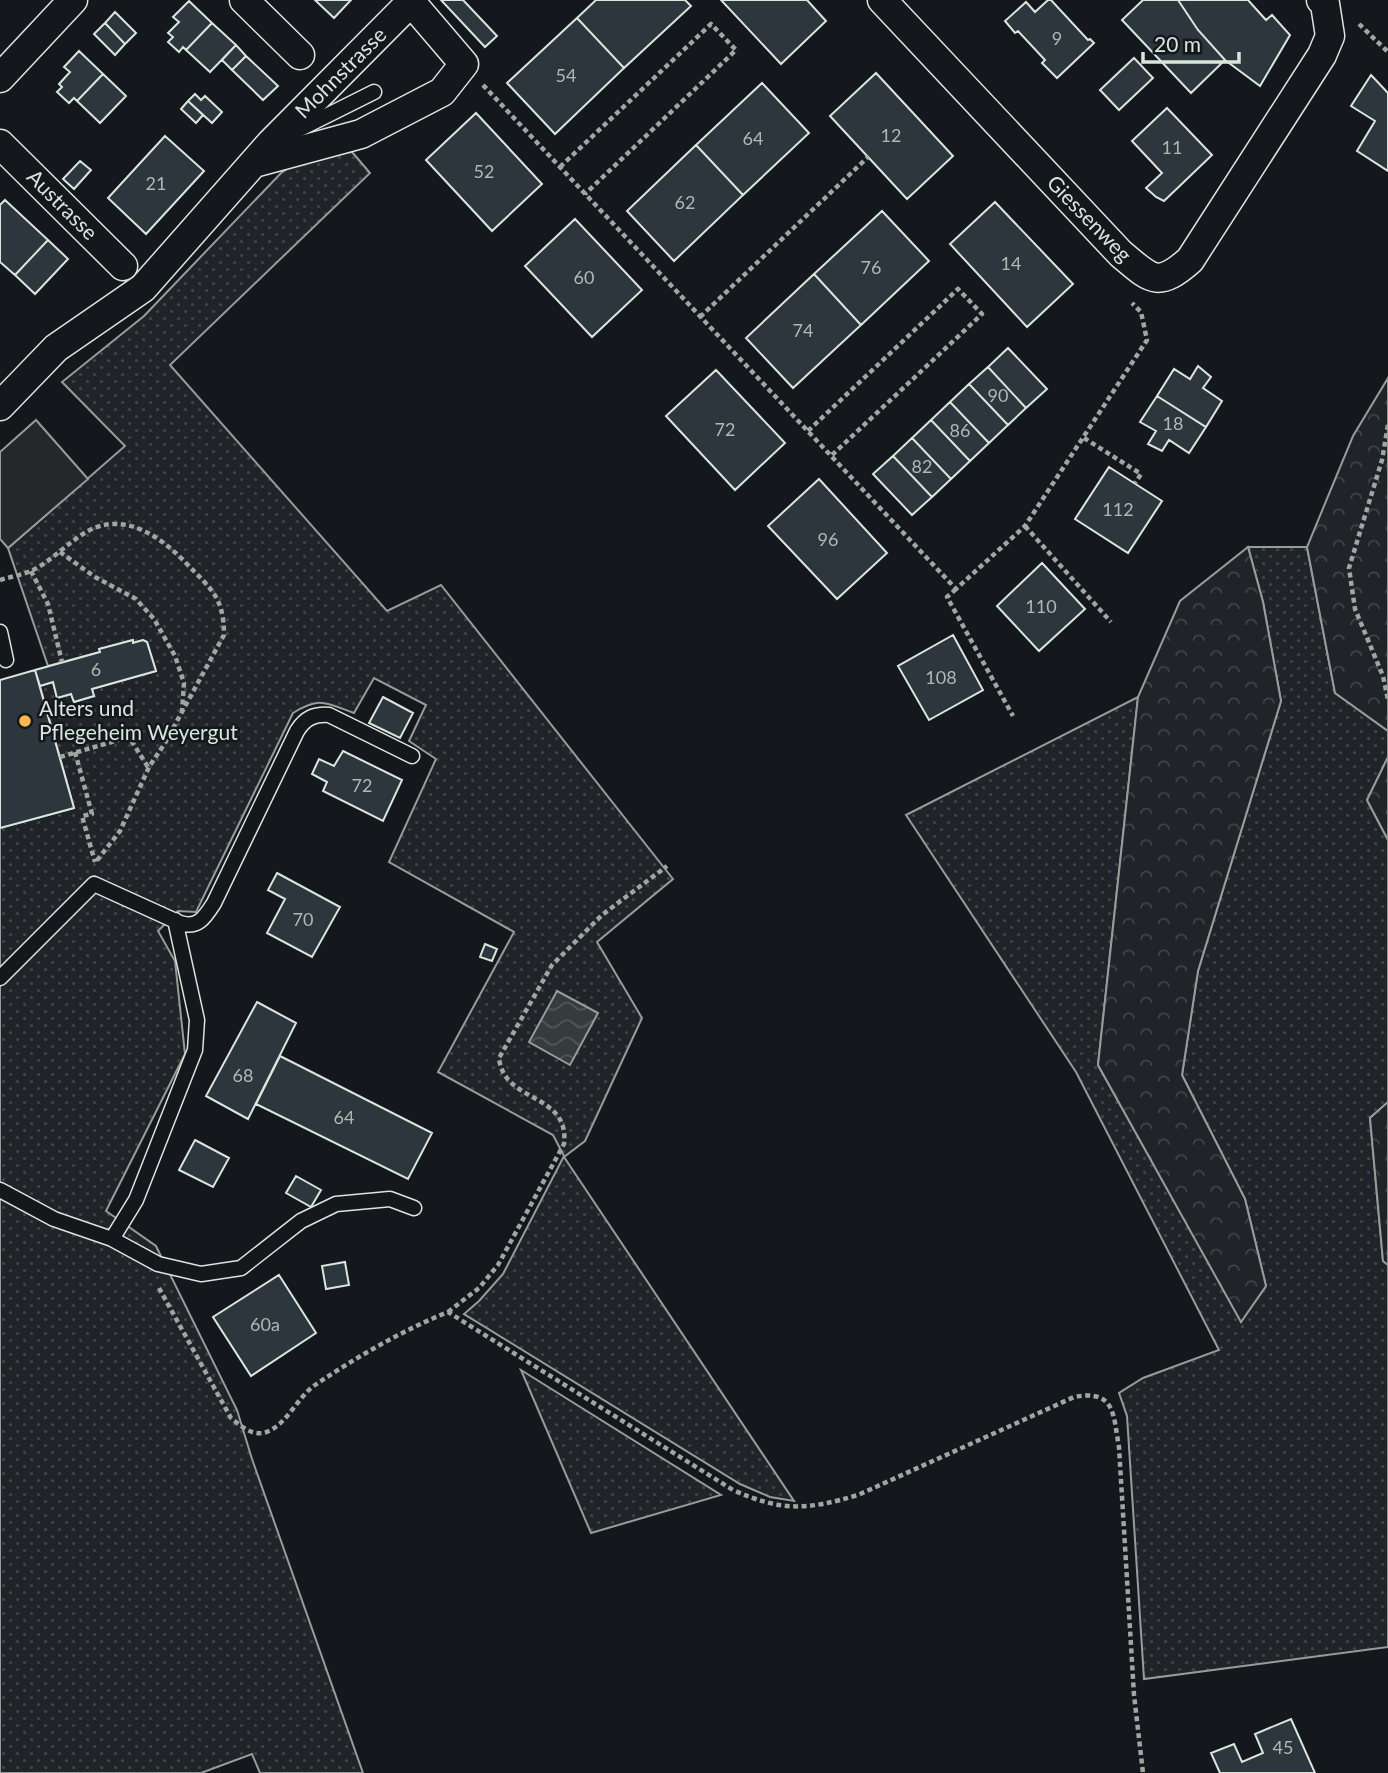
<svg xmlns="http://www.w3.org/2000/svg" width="1388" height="1773" font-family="Lato,sans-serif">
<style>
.green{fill:url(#green-dots);stroke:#939e99;stroke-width:2}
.forest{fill:url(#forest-crowns);stroke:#939e99;stroke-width:2}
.parking{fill:#24282b;stroke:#939e99;stroke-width:2}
.water{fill:url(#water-waves);stroke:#939e99;stroke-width:2}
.building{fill:#2c363c;stroke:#d8e6dc;stroke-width:2}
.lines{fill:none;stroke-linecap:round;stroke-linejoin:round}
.lane-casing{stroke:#d8e6dc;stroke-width:17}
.street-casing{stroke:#d8e6dc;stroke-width:31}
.path{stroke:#9da8a2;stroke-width:4.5;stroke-dasharray:5 3.5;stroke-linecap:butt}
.lane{stroke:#14181c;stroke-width:14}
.street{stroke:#14181c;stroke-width:28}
.poi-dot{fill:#ffb74d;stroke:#14181c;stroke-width:2.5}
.labels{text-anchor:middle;stroke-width:5;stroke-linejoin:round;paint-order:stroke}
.number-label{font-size:18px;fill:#adbab4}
.street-label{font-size:21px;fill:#d8e6dc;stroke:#14181c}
.poi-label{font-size:21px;fill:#d8e6dc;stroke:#14181c;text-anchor:start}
</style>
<defs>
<pattern id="green-dots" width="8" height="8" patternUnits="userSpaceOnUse" patternTransform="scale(1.75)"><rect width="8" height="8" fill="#202428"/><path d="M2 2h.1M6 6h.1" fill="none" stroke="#404447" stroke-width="1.8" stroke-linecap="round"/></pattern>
<pattern id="forest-crowns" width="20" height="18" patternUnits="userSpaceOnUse" patternTransform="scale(1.75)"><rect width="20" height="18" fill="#202428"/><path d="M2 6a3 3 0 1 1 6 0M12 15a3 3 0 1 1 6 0" fill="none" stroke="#404447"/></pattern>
<pattern id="water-waves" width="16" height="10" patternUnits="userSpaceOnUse" patternTransform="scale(1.75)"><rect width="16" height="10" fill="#363b3e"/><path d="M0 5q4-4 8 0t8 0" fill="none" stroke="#525759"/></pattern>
</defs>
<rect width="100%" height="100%" fill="#14181c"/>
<path class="green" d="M352,152L370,173L170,365L387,611L441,585L673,879L597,942L642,1018L585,1141L564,1157L794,1501L770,1497L740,1484L464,1314L479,1301L503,1274L564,1156L553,1135L438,1072L514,932L389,862L436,759L409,741L426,705L374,678L354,713C326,703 320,696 293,713L196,912L178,911L158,931L175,961L185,1054L106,1211L156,1246L237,1410L252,1459L363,1773H260L252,1754L201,1773H0V828L74,808L40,686L53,682L57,698L71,694L74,702L94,696L92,689L156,671L147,642L143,640L133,643L132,640L100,649V652L48,666L8,548L125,446L62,382L144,316L282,172L314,154Z
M1248,547H1307L1335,693L1388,731V757L1367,800L1388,840V1102L1370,1118L1383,1261L1388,1265V1647L1144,1679L1127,1416L1119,1393L1143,1378L1219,1350L1076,1072L906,815L1138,697L1098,1065L1241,1321L1266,1286L1245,1199L1182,1075L1198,971L1281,701L1263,602Z
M521,1370L721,1495L591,1533Z"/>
<path class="forest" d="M1388,378V731L1335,693L1307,547L1353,436Z
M1248,547L1263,602L1281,701L1198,971L1182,1075L1245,1199L1266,1286L1241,1322L1098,1065L1138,697L1180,601Z
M1388,757V840L1367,800Z
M1388,1102V1265L1383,1261L1370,1118Z"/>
<path class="parking" d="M36,420L88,479L8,548L0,539V452Z"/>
<path class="water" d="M557,991L598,1013L570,1065L529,1042Z"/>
<path class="building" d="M315,0H351L334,18Z
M441,0H463L497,36L485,47Z
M596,0H685L691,6L624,68L577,18Z
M721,0H807L826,21L781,64Z
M1048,0H1051L1088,40L1090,39L1094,43L1057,78L1042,63L1045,60L1018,31L1015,33L1005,21L1026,2L1035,12Z
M1143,0H1178L1198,30L1225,60L1191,93L1122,20Z
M1178,0H1248L1266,20L1272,15L1290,35L1260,86L1225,60L1198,30Z
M189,1L212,23L186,50L183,47L179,52L168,42L173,37L168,33L179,22L173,17Z
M115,12L136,33L125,44L105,23Z
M577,18L624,68L555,134L507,83Z
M105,23L125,44L115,55L94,34Z
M212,23L236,45L210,72L186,50Z
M236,45L246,56L232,70L222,60Z
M79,51L103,74L77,101L74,98L69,103L57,92L62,87L59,84L70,72L64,67Z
M246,56L278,86L263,100L232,70Z
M1134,58L1153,78L1119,110L1100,90Z
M876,73L953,156L907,199L830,116Z
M103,74L126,96L100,123L77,101Z
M1371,75L1388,93V171L1357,151L1375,121L1351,106Z
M762,83L809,133L743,195L696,145Z
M195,94L201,100L205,96L222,112L212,123L188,101Z
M188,101L203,115L196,123L181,109Z
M1167,108L1212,155L1164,201L1156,197L1146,188L1162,173L1132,141Z
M476,113L542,184L492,231L426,160Z
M165,136L204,171L146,234L108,198Z
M696,145L743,195L674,261L627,211Z
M80,161L91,170L74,189L63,179Z
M5,200L48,240L15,275L0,262V205Z
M995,202L1073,284L1027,327L950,244Z
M882,211L929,261L861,325L814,274Z
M575,219L642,290L592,337L525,266Z
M48,240L68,259L35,294L15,275Z
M814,274L861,325L793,388L746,338Z
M1008,348L1047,389L1026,408L988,367Z
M1198,366L1211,377L1203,388L1222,401L1206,427L1157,396L1174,369L1190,379Z
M988,367L1026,408L1008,425L969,384Z
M716,370L785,443L735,490L666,416Z
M969,384L1008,425L989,443L950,402Z
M1157,396L1206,427L1189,453L1169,440L1162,451L1148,444L1156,431L1140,422Z
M950,402L989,443L970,461L931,420Z
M931,420L970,461L951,479L912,438Z
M912,438L951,479L932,497L893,456Z
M893,456L932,497L912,515L873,474Z
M1109,467L1162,501L1128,553L1075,519Z
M819,479L887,553L837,599L768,526Z
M1042,563L1085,609L1039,651L997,606Z
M953,635L983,690L929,720L898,666Z
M133,640V643L143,640L147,642L156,671L92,689L94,696L74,702L71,694L57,698L53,682L40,686L35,670L100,652L99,649Z
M35,670L74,808L0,828V680Z
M383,697L413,713L400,738L369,723Z
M343,751L402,780L383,821L323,791L327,782L312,774L319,759L334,766Z
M277,873L340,907L312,957L267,933L285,899L268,890Z
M485,944L497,949L492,961L480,957Z
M257,1002L296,1023L248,1119L206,1096Z
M280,1056L432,1133L408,1179L256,1104Z
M195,1140L229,1158L213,1187L179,1170Z
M296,1176L321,1190L311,1207L286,1193Z
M345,1262L349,1285L326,1289L322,1266Z
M279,1275L316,1333L251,1376L213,1317Z
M1291,1719L1315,1773H1220L1211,1753L1234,1744L1242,1762L1263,1753L1255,1734Z"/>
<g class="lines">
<g class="lane-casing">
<path id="lane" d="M294,132L374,92
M0,632L6,660
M0,978L94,884L180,923C198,929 205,917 214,903L297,731C305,718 314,714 329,715L412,756
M0,1190L54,1219L112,1239L158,1264L201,1274L241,1268L301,1221L336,1204L390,1199L414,1208
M112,1239L136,1200L195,1050L197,1020L175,920"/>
</g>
<g class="street-casing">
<path id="street" d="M244,0L300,55
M882,0L1121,254C1151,279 1157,289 1190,260L1322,55L1330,36L1325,4L1321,0
M0,78L73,0
M0,144L123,266
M0,406L56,348L143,288L271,143L411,2L464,64L442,92L361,134L254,163"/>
</g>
<path class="path" d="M1359,24L1388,52
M483,85L956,589L1025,526L1147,340L1141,312L1132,303
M560,167L711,24L736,50L585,194
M700,317L868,157
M1388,425L1382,460L1349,568L1355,609L1383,676L1388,700
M808,431L958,289L982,314L831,456
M1084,438L1141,474L1135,483
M1025,526L1111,622
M60,552L95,577L136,599L154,619L175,656L184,683L182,712
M31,571L48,604L62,662
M0,580C10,577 21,575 31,571C52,561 68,542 88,531C125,511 161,537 186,563C211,589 224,597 224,635L165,743L149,767L120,831L95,863
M956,589L947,597L1013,716
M75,752L92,814L82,816L95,862
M60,757L129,737L148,767
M159,1288L231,1418C242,1427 254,1438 269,1431C288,1422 298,1397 315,1385C355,1358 403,1330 448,1312L733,1490C783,1512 807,1510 858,1495L1074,1397C1116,1389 1113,1415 1119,1447L1134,1695L1143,1773
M448,1312L479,1288L498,1265L564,1144C570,1092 504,1104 499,1058L552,965L602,915L667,866"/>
<use href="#lane" class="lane"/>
<use href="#street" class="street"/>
</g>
<circle class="poi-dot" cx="25" cy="721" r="7"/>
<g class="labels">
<g class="number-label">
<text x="1057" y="45">9</text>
<text x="566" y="82">54</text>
<text x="891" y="142">12</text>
<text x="753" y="145">64</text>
<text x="1172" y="154">11</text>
<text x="484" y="178">52</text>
<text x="156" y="190">21</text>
<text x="685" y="209">62</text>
<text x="1011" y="270">14</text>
<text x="871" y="274">76</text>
<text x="584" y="284">60</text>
<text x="803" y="337">74</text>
<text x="998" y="402">90</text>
<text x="1173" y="430">18</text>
<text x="725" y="436">72</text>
<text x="960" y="437">86</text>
<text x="922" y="473">82</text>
<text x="1118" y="516">112</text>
<text x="828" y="546">96</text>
<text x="1041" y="613">110</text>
<text x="96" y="676">6</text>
<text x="941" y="684">108</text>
<text x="362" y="792">72</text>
<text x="303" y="926">70</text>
<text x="243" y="1082">68</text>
<text x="344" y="1124">64</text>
<text x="265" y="1331">60a</text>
<text x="1283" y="1754">45</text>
</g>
<g class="street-label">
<text transform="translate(341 73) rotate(-45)" y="7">Mohnstrasse</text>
<text transform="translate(62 205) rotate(45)" y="7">Austrasse</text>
<text transform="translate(1089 219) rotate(46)" y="7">Giessenweg</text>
</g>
<g class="poi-label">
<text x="39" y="716">Alters und<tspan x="39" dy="24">Pflegeheim Weyergut</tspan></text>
</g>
</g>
<path d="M1143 52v10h96v-10" fill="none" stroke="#d8e6dc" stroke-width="3.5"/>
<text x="1154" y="52" font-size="21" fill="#d8e6dc" stroke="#14181c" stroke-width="5" paint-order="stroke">20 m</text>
</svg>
